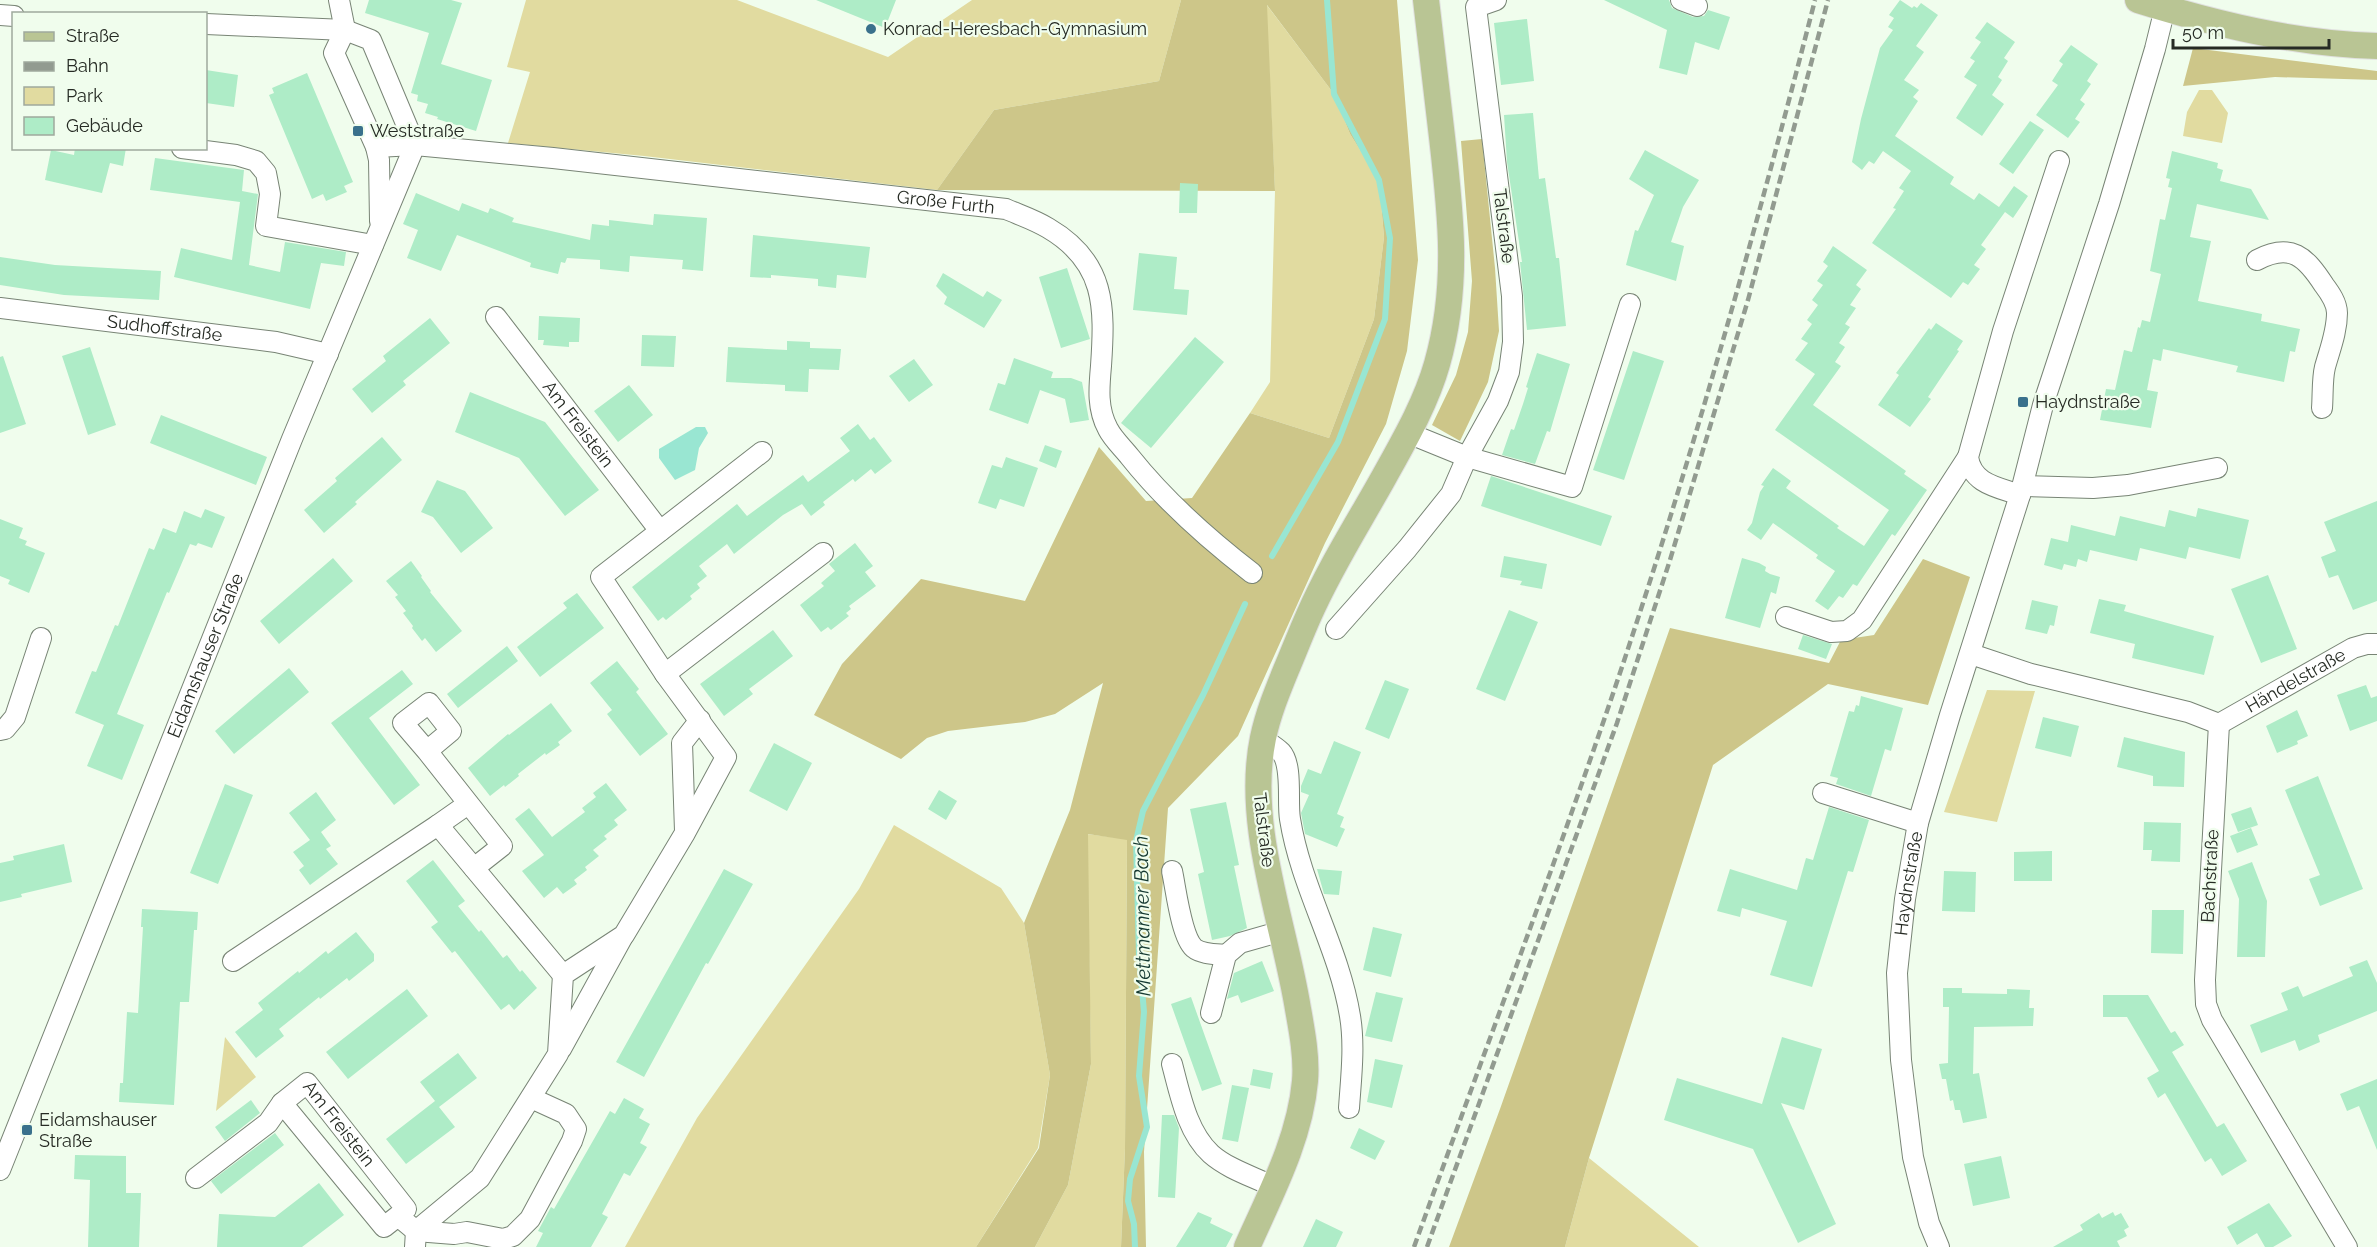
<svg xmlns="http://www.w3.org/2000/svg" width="2377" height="1247" font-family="Raleway,sans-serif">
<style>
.green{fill:#e1dba0}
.forest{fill:#cdc689}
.water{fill:#99e6d2}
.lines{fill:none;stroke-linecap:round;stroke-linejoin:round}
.stream{stroke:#99e6d2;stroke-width:6}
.building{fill:#aeecc7}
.minor-casing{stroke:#788475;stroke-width:22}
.major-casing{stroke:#e1e1e0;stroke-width:28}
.minor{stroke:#fff;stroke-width:20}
.major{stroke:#b9c594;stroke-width:26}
.rail{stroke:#929b90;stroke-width:4.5;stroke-dasharray:9 4.5;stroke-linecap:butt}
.poi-dot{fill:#3a718c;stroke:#f0fded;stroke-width:2}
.labels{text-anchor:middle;stroke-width:4.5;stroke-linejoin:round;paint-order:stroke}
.poi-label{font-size:18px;fill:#262b24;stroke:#f0fded;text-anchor:start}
.street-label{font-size:18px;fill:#262b24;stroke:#f0fded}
.water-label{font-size:20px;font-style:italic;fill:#153931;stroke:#f0fded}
</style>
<rect width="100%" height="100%" fill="#f0fded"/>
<path class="green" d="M526,0H737L888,57L972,0H1181L1159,81L994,110L937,190L644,156L508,143L530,72L507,67Z
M1266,4L1334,94L1350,134L1379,180L1384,237L1374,319L1329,438L1250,413L1270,382L1275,191Z
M2199,90H2212L2228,113L2222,143L2183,136L2187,112Z
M1987,690L2035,691L1997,822L1944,812Z
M894,825L1001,888L1024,923L1050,1075L1038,1148L976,1247H625L697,1118L859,889Z
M1087,834L1127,839L1125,1148L1121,1247H1035L1068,1185L1091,1064Z
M225,1037L256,1077L216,1111Z
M1589,1158L1699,1247H1565Z"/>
<path class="forest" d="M1181,0H1397L1418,260L1407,351L1386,424L1325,543L1238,736L1168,808L1144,1152L1146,1247H1121L1125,1148L1127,840L1088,834L1091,1064L1068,1185L1035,1247H976L1039,1148L1050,1075L1024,923L1070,810L1103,683L1055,714L1025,722L948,731L927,738L901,759L814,715L842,664L921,579L1025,601L1099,447L1146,501L1192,498L1250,413L1329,438L1374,319L1384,237L1379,180L1350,134L1334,94L1267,5L1275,191L937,190L994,110L1159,81Z
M2193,48L2377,71V80L2275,77L2183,86Z
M1482,139L1495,268L1499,331L1488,382L1460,441L1432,425L1456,375L1468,332L1472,281L1461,141Z
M1923,559L1970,577L1928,705L1828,684L1713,765L1589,1158L1565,1247H1449L1500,1109L1670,628L1829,663L1841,640L1874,635Z"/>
<path class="water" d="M696,427H705L708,433L699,448L695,470L675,480L659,458V449Z"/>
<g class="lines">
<path class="stream" d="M1272,556L1338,442L1385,319L1390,238L1379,180L1334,94L1327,0
M1135,1247L1134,1224L1128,1201L1130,1179L1147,1127L1139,1076L1144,1012L1139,955L1136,841L1143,811L1203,695L1245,604"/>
</g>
<path class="building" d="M369,0H451L462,3L441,64L492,80L476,131L437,119L438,117L425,113L428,104L417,101L418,95L411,93L429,33L365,13Z
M816,0H896L885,28Z
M1604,0H1669L1672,8L1693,17L1704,16L1708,10L1730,17L1719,50L1695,42L1687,75L1659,68L1667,30Z
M1900,0L1912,8L1914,6L1917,8L1921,3L1938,15L1916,46L1924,52L1904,80L1919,90L1913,97L1918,101L1895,136L1954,177L1950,184L1974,200L1979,193L1999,207L2014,186L2028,196L2013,218L2005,212L1981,245L1986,249L1974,265L1980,269L1968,285L1963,282L1951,298L1872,243L1896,209L1893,208L1904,191L1899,188L1911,171L1883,151L1874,164L1869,161L1862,170L1852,162L1861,119L1880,48L1893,30L1888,27L1894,18L1889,15Z
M1527,19L1534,81L1501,85L1494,23Z
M1987,22L2015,42L2004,58L2008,61L1998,77L2002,80L1992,95L2004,104L1982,136L1956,118L1977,85L1964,77L1975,61L1970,58L1981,42L1975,38Z
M2071,45L2098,64L2087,81L2091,84L2080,100L2085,104L2075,119L2080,122L2068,138L2036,115L2058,85L2052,81L2063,64L2059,61Z
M206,70L238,75L234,107L206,103Z
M307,73L353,182L344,186L347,192L326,201L323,194L312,199L269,95L274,93L272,88Z
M1533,113L1539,179L1545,178L1556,258H1559L1566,326L1527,330L1520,262H1522L1507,162L1504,115Z
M2030,121L2044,130L2013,174L1999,164Z
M75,148H126L123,166L110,163L102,193L45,180L51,150L74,155Z
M1645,150L1699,180L1683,207L1671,242L1684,246L1676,281L1626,265L1635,230L1638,231L1654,195L1629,179Z
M2172,151L2218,163L2217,168L2223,170L2220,181L2251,189L2269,220L2197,204L2190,237L2211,241L2198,301L2262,314L2261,321L2300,329L2295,352L2290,351L2284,382L2236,372L2238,366L2163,349L2161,361L2153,359L2147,390L2158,392L2151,428L2100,420L2106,389L2115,390L2124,350L2132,352L2138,327L2140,328L2142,320L2150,322L2161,274L2150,271L2160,219L2165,220L2172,188L2168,187L2170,179L2166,178Z
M155,158L244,170L242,191L258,194L249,265L280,272L285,242L346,252L344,266L321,263L310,309L174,277L181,248L232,260L240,202L150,190Z
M1180,183L1198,184L1197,213H1179Z
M416,193L459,211L462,203L488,213L490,208L514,218L512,222L590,240L592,224L609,226V220L653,225L654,214L707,218L703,271L682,269L683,260L630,256L629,272L600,269V260L567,258L565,263L561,262L558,274L530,267L531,263L457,235L441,271L407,258L418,230L403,224Z
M753,235L870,247L866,278L837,275L836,288L818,286V279L771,275V278L750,277Z
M1833,246L1867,270L1856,285L1861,289L1850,305L1856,308L1845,324L1850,327L1839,343L1845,347L1835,362L1841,366L1813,405L1906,471L1904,474L1927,490L1895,536L1892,534L1857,586L1853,584L1843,598L1839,596L1828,610L1815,601L1835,571L1816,558L1818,555L1773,523L1761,540L1747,530L1752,523L1760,492L1764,486L1761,485L1773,468L1791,481L1786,488L1839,526L1837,528L1864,546L1889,510L1775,430L1815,374L1795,360L1808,343L1801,339L1812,324L1807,320L1818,305L1812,300L1823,285L1817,281L1828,266L1823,262Z
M1139,253L1177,257L1174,289L1189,290L1187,315L1133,310Z
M0,257L55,265L161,271L159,300L64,295L0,285Z
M1067,268L1090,339L1061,348L1039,277Z
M943,273L983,297L987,291L1002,300L984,328L944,304L947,297L936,286Z
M539,316L580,318L579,342H569V347L543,345L544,340H538Z
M430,318L450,343L403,381L406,385L372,413L352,389L386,361L383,356Z
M1936,323L1963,341L1957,350L1959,351L1928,397L1931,399L1910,427L1878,405L1899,375L1896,373L1905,361L1929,328L1931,330Z
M642,335L676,336L674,367L641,366Z
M1195,337L1224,362L1151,448L1121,423Z
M787,341L810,342V348L841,349L839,370L809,369L808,392L785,391V385L726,382L728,347L787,350Z
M90,347L116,425L88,435L62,356Z
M1633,351L1664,361L1624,480L1593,470Z
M1537,353L1570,364L1550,432L1547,431L1535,464L1502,455L1511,429L1514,430L1523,404L1528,388L1526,387Z
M3,356L26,424L0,433V357Z
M1014,358L1053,372L1051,378H1071L1082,382L1089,420L1070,423L1065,399L1040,390L1028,424L989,410L998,383L1005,385Z
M914,359L933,385L909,402L889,376Z
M629,385L653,415L618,442L594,411Z
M470,392L545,422L599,490L565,516L519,458L455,432Z
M161,415L267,457L256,485L150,443Z
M858,424L870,440L874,437L892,461L875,474L871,469L855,482L853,479L823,502L825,505L811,516L802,504L783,515L734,554L727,544L699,566L707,576L697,584L700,588L690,596L692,599L666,620L663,617L658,621L632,587L737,504L747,516L803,475L808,482L850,451L840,438Z
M382,437L402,460L355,502L357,504L324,533L304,510L337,481L335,478Z
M1045,445L1062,451L1056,468L1039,461Z
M1006,457L1038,468L1024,507L1000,499L996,509L978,503L992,465L1002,468Z
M1491,476L1612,516L1601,546L1481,506Z
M437,480L465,491L493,528L461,553L433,517L421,512Z
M2377,501V601L2353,610L2338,575L2329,578L2321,557L2336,551L2324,522Z
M2198,508L2249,520L2240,559L2189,547L2186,559L2140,548L2137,561L2090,550L2087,562L2078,559L2076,567L2064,564L2062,570L2044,565L2051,538L2068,542L2071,525L2115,536L2120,516L2165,527L2169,510L2196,517Z
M205,509L225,517L212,548L198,543L196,546L190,544L169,593L167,592L117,714L144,725L122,780L87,766L104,725L75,713L92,671L96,672L115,625L118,626L149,548L154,550L163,528L176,533L184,511L201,518Z
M0,519L23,528L19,538L27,541L25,545L45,553L29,593L8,584L10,580L0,576Z
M855,543L873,566L865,572L876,586L849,606L851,609L846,613L849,616L831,630L828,627L821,632L800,605L824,586L821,583L835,571L829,564Z
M1504,556L1547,564L1542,589L1520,585L1522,581L1500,577Z
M333,558L353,581L279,644L260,621Z
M1742,558L1759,563L1766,567L1765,571L1770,574L1780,577L1776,594L1771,592L1760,628L1725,618Z
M411,561L422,576L421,577L431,591L430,592L462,631L436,652L425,638L422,641L412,628L413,626L403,613L406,611L395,597L398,595L386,581Z
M2268,575L2297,649L2261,663L2231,589Z
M577,593L604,628L540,677L517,647L567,608L563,603Z
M2099,599L2126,605L2124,611L2214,636L2204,675L2132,658L2135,644L2090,633Z
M2032,600L2058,606L2054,626L2050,625L2047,634L2025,629Z
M1509,610L1538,622L1505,701L1476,689Z
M773,630L793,656L749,689L753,694L724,716L700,684Z
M1803,635L1832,644L1826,659L1798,649Z
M507,646L518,661L458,708L447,694Z
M617,661L639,689L636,692L668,734L640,756L607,714L612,710L590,683Z
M289,668L309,692L234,754L215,731Z
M402,670L413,684L369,718L420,785L394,805L331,723Z
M1385,680L1409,689L1389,739L1365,729Z
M2366,685L2371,698L2377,696V721L2350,731L2337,695Z
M1861,696L1903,708L1891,751L1885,749L1871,796L1836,784L1838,778L1830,776L1849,711L1854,712L1856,705L1859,706Z
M551,703L572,731L558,742L560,745L546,755L545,753L518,774L519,776L505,787L504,785L490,796L468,768L508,734L509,735Z
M2297,710L2308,736L2297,741L2298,744L2277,753L2266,726Z
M2043,717L2079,726L2071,757L2035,748Z
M2124,737L2185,752L2184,787L2153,786V776L2117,767Z
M1334,741L1361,752L1337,814L1344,817L1340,827L1345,829L1337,847L1305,834L1301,813L1309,795L1301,792V786L1308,769L1321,774Z
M774,743L812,763L787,811L749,791Z
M2318,776L2363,889L2320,906L2309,879L2320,875L2285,790Z
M606,783L627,810L614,820L618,825L604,836L607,839L593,850L599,856L585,867L587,870L574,880L577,884L563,894L557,887L544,898L522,871L544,855L515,819L529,808L552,837L585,812L582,808L596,797L593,793Z
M225,784L253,795L218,884L190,873Z
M939,790L957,801L946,820L928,809Z
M316,792L336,820L321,832L331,846L326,849L338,864L310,885L299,870L304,866L293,852L310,840L289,813Z
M1226,802L1239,865L1234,866L1247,928L1230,936L1212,940L1198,874L1204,872L1190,809Z
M1829,807L1869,820L1853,872L1848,871L1812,987L1770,975L1787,921L1742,908L1740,917L1717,911L1730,869L1797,890L1806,858L1813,860Z
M2251,807L2258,825L2238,832L2231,814Z
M2144,822L2181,823L2180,862L2151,861L2152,850H2143Z
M2251,828L2258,845L2237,853L2230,836Z
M64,844L72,882L21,894L22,897L0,902V863L14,860L13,856Z
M2052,851V881H2014V852Z
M433,860L465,901L458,906L479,932L481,930L503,958L507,955L520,972L522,970L537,988L514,1010L509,1004L501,1010L455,951L452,953L431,927L438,922L406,881Z
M2252,862L2267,901L2265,957H2237L2239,899L2228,871Z
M724,869L753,884L708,964L706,963L644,1077L616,1062Z
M1317,869L1342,871L1339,895L1324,894Z
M1944,871L1976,872L1975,912L1942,911Z
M142,909L198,912L197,930H194L189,1002H180L174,1105L119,1102L120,1083H123L127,1012L138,1013L143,927H141Z
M2152,910H2184L2183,954L2151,953Z
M1373,927L1402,934L1391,977L1363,970Z
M356,932L374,954V961L349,981L347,978L320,999L319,997L279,1029L284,1036L256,1058L235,1032L263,1010L258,1003L298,971L299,973L326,951L328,954Z
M2367,960L2377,983V1011L2318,1035L2320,1042L2299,1051L2295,1040L2261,1053L2250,1025L2288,1010L2281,993L2298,986L2303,997L2353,976L2349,967Z
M1262,961L1274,991L1241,1003L1238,995L1227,999L1234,973Z
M1943,988H1962V993L2007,994V989L2030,990L2029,1008H2034L2033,1026L1974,1027L1973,1074L1979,1073L1987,1118L1963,1123L1960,1110H1955L1953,1100L1950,1101L1946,1079H1942L1939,1064L1948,1063L1949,1007H1943Z
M407,989L428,1016L348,1079L326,1052Z
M1376,992L1403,998L1392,1042L1365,1036Z
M2103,995H2148L2171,1033L2175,1031L2184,1045L2172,1052L2217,1127L2224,1123L2247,1161L2222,1176L2211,1158L2205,1162L2165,1093L2158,1098L2147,1078L2159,1071L2127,1017H2103Z
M1191,997L1222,1084L1202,1091L1171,1004Z
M1782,1037L1822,1049L1804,1110L1781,1103L1836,1224L1798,1243L1753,1149L1664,1120L1677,1078L1762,1104Z
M458,1053L477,1078L439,1107L455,1127L406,1164L386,1139L435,1101L420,1082Z
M1375,1059L1403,1065L1392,1108L1367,1102Z
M1253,1069L1273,1073L1270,1089L1250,1085Z
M2377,1079V1150L2359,1106L2347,1111L2340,1094Z
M1232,1085L1249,1088L1238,1142L1222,1139Z
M624,1098L644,1109L639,1118L650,1124L640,1143L647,1147L630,1176L624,1173L602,1214L608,1217L591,1247H536L543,1233L538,1231L551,1207L554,1209L610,1111L615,1114Z
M251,1100L260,1113L225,1141L215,1127Z
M1162,1115H1174L1179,1128L1175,1198L1158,1197Z
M1359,1128L1385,1141L1375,1160L1350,1148Z
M275,1133L284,1145L221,1194L211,1181Z
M75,1155L126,1156V1193H141L139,1247H88L90,1180L74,1179Z
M2001,1156L2010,1198L1973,1206L1964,1164Z
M319,1183L344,1215L302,1247H217L219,1214L275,1217Z
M2269,1203L2292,1236L2273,1247H2265L2257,1233L2237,1245L2227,1227Z
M1198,1212L1212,1218L1210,1223L1233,1234L1226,1247H1176Z
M2113,1212L2115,1216L2121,1213L2129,1227L2124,1230L2127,1236L2117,1241L2120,1247H2053L2083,1230L2080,1225L2099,1213L2102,1218Z
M1316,1219L1343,1232L1336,1247H1303Z"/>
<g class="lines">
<g class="minor-casing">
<g id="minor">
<path d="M339,0L345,30L334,53L376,147L379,160L380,221"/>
<path d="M1681,0L1697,6"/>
<path d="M0,15L14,16"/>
<path d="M206,24L345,30L371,40L415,145"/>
<path id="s1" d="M376,147L415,145L553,158L1006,209C1020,215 1035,220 1048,228C1106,262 1105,307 1101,366C1099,388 1097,409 1108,429C1113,439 1123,448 1130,457C1165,501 1208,539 1252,573"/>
<path d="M182,148L236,155L256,161L266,173L270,194L266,226L373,245"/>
<path d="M2257,260C2291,242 2306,257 2324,285C2330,293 2337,303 2337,313C2337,332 2330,349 2325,367C2322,379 2323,395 2322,408"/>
<path id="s2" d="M0,308L276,342L328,354"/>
<path id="s3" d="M496,317L660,531"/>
<path d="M1408,433L1467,457L1572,487L1630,304"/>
<path d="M2023,486L2093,488L2128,485L2217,468"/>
<path d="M2020,495C1997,487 1972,484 1968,457L2003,331L2059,161"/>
<path d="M1786,617L1831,632L1847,631L1862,620L1968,457"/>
<path d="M1336,629L1407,549L1451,494L1467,457L1498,401L1509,372L1513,342L1512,296L1476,7L1496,0"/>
<path d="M1971,654L2031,674L2188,712L2219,724"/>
<path d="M665,674L823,553"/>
<path d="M2219,724L2205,980L2206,1004L2212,1020L2347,1247"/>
<path id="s4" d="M2219,724L2353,648L2367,644H2377"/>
<path d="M0,730L5,729L15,717L41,638"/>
<path d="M1263,739C1269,743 1276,747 1281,752C1293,765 1287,802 1290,819C1301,888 1339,948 1350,1016C1355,1046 1351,1078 1349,1108"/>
<path d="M427,751L403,723L429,703L451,731L427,751L502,846L474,868"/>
<path d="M1823,793L1918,823"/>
<path d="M468,804L438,825L563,975"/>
<path d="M685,831L682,743L700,720"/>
<path d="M1172,871C1176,889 1181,936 1194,948C1201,954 1216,954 1226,955"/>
<path d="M233,961L438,825"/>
<path d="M1211,1013L1226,955L1240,943L1282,931"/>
<path d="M561,1049L622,938"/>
<path d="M1172,1064C1180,1094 1187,1132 1211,1154C1228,1169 1254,1177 1274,1187"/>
<path id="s5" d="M0,1170L292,439L415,145"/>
<path d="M196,1178L268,1123L282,1103"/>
<path id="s6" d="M398,1216L384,1227L282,1103L307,1083L406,1209L398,1216L416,1231L454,1234L467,1232L503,1239L513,1236L530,1219L572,1141L576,1129L566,1114L531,1098"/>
<path d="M415,1247L416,1231L480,1178L558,1054L563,975L624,935L685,833L726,757L665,674L601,577L762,452"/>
<path id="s7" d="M1939,1247L1929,1223L1913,1157L1901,1060L1897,973L1905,899L1918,823L1950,715L2020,495L2043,405L2109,204L2155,49L2167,0"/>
</g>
</g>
<g class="major-casing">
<path id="major" d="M2138,0C2215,24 2296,44 2377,46
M1247,1247C1270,1195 1300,1139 1305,1081C1307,1058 1302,1031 1298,1009C1284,922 1245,825 1263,738C1268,714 1277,692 1286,670C1294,651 1301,633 1309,615C1330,567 1359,522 1384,477C1404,441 1426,403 1437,364C1459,287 1451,215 1442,137C1437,91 1431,46 1426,0"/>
</g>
<use href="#minor" class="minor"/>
<use href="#major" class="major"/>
<path class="rail" d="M1414,1247C1477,1072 1543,897 1604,720C1685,484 1753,242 1815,0
M1427,1247L1617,723L1670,560L1748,300L1828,0"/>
</g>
<g class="poi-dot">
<circle cx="871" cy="29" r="6"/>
<rect x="352" y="125" width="12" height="12" rx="3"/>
<rect x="2017" y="396" width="12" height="12" rx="3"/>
<rect x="21" y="1124" width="12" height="12" rx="3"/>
</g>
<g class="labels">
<g class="poi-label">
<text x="883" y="35">Konrad-Heresbach-Gymnasium</text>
<text x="370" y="137">Weststraße</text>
<text x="2035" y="408">Haydnstraße</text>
<text x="39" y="1126">Eidamshauser<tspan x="39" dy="21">Straße</tspan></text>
</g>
<g class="street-label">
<text dy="6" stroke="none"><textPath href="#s1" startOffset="573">Große Furth</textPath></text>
<text transform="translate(1504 226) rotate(83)" y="6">Talstraße</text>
<text dy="6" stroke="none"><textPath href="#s2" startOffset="166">Sudhoffstraße</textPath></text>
<text dy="6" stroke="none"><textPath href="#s3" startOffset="135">Am Freistein</textPath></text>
<text dy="6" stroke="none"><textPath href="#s5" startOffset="554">Eidamshauser Straße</textPath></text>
<text dy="6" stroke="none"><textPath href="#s4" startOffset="88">Händelstraße</textPath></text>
<text transform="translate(1264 830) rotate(83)" y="6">Talstraße</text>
<text transform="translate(2210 876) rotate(-87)" y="6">Bachstraße</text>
<text dy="6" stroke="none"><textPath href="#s7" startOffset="369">Haydnstraße</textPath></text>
<text dy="6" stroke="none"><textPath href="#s6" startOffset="262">Am Freistein</textPath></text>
</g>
<g class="water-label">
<text transform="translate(1142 916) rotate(-91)" y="7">Mettmanner Bach</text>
</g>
</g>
<rect x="12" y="12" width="195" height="138" fill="#f0fded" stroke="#9fa99d" stroke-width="1.5"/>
<rect x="24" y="32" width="30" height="9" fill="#b9c594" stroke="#9fa99d" stroke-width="1.5"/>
<text x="66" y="42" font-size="18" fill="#262b24">Straße</text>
<rect x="24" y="62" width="30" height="9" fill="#929b90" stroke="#9fa99d" stroke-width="1.5"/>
<text x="66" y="72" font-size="18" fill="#262b24">Bahn</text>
<rect x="24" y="87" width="30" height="18" fill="#e1dba0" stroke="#9fa99d" stroke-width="1.5"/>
<text x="66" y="102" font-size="18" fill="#262b24">Park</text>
<rect x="24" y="117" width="30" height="18" fill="#aeecc7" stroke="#9fa99d" stroke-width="1.5"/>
<text x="66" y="132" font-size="18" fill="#262b24">Gebäude</text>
<path d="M2173 39v9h156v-9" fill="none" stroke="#262b24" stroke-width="3"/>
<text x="2182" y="39" font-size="18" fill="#262b24" stroke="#f0fded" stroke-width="4.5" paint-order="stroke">50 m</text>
</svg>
